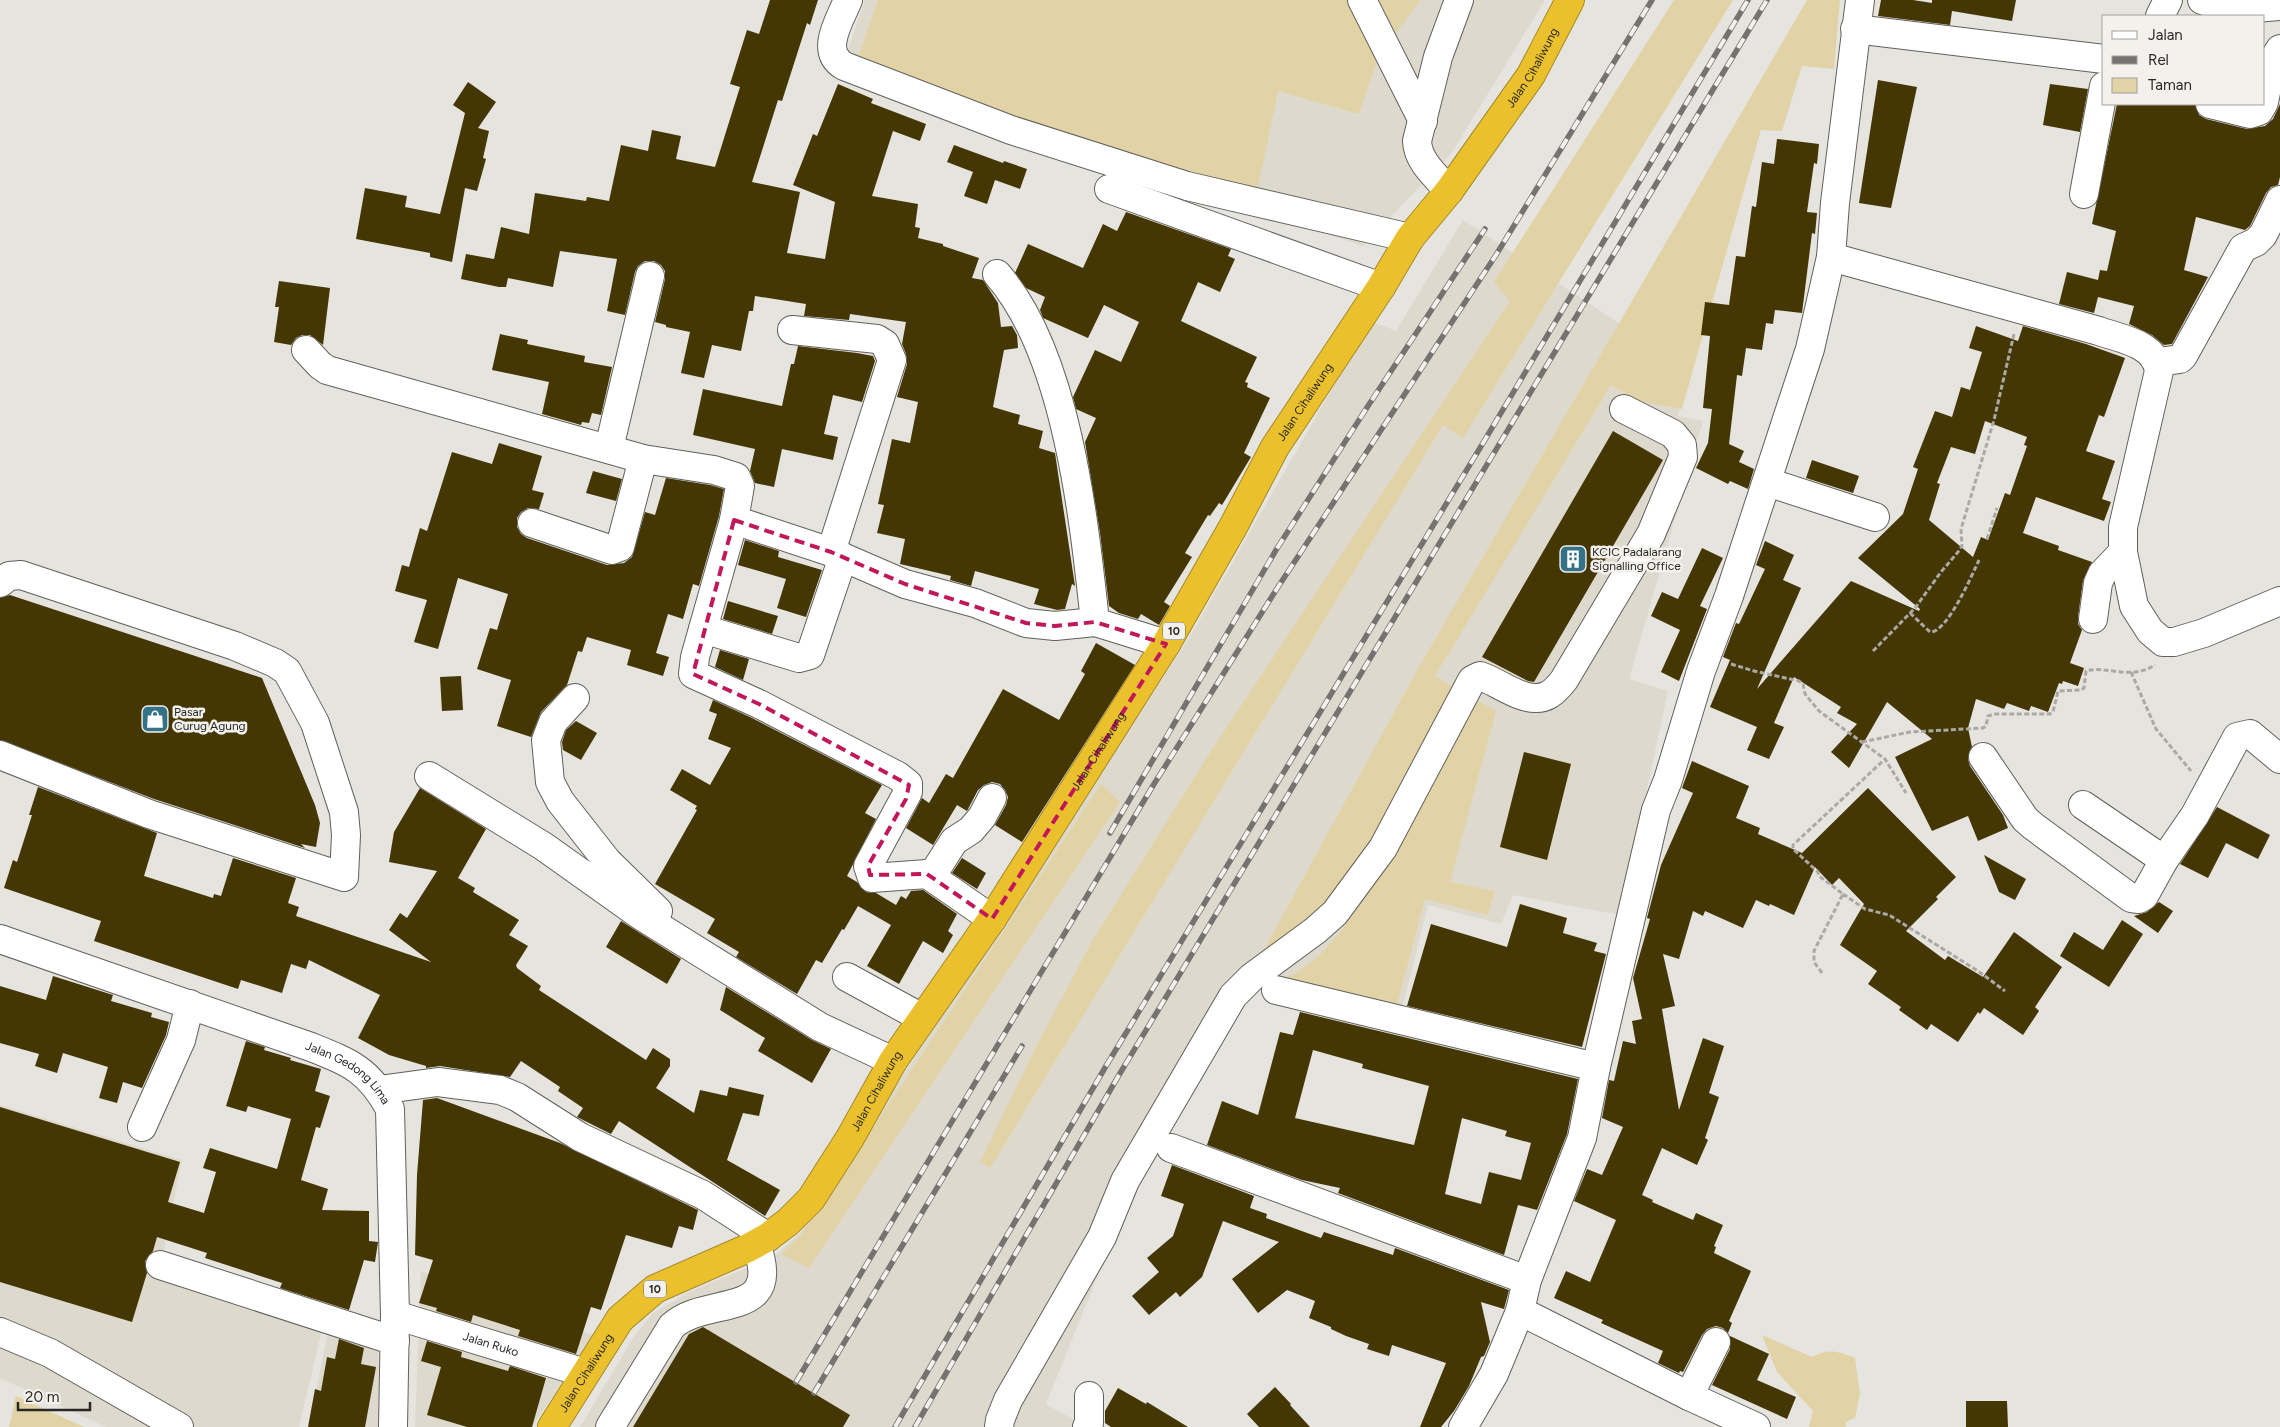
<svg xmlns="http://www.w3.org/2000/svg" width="2280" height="1427" font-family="Figtree,sans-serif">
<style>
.built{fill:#ddd9cd}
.green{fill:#e2d3a7}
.building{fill:#453703;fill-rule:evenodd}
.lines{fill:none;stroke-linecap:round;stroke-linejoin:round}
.minor-casing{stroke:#61605c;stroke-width:30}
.highway-casing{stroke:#a68a2a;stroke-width:30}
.path{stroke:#aba9a5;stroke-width:3;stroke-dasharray:5 2.5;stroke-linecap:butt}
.minor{stroke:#fff;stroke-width:28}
.highway{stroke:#eac02d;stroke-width:28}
.rail-casing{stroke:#747370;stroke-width:5.5}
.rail{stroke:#f3f1ec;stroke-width:4;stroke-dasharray:11;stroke-linecap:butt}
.marked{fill:none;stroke:#c2185b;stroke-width:4;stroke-dasharray:10 6;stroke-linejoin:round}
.labels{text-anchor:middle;stroke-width:5;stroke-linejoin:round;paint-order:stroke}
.shield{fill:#f3f1ec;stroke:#656461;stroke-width:1}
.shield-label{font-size:11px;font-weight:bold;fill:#282725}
.street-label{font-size:12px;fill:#282725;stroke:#f3f1ec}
.poi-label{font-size:12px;fill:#282725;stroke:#f3f1ec;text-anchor:start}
</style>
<rect width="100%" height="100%" fill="#e6e4df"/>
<path class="built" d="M865,0H1545L1451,154L1363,246L840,74Z
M1463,220L1688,369L1678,416L1703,421L1629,679L1668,691L1620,915L1513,895L1501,924L1428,905L1401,1013L1260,989L1235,1002L1145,1159L1046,1404L1081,1424L1079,1427H580L633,1338L653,1313L689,1292L773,1257L800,1233L1189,638L1371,321L1396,331Z
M0,1105L182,1160L159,1273L322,1330L299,1427H106L0,1378Z
M421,1271L593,1335L532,1427H415Z
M328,1331L378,1345L379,1427H309Z"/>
<path class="green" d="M878,0H1420L1378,58L1359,114L1278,91L1256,197L856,64Z
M1674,0H1733L1463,438L1443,425L990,1168L980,1162L1036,1047L1091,943L1211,751L1510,301L1494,282Z
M1807,0H1840L1834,69L1802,66L1782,131L1761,130L1682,409L1639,401L1611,385L1435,676L1453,687L1360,865L1321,909L1282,944L1260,957L1419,667Z
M1474,699L1496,711L1450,882L1495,891L1488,915L1425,899L1396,1008L1271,985L1299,971L1320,955L1342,930L1403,839Z
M1101,784L1120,802L809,1268L781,1254L801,1235L830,1193Z
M1762,1335L1812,1357C1830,1348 1837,1351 1855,1358L1860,1394L1855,1418L1846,1422V1427H1809L1813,1411L1777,1372Z
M16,1396L84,1427H9Z"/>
<path class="building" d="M770,0H818L810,25L807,23L782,101L778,100L752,182L800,192L787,253L825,259L835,202L793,185L813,134L817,136L838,84L873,99L871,103L926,124L920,141L893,131L872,196L918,204L915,227L920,228L918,238L943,244V246L979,258L972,278L983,280L998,303L1001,327L1012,326L1017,335L1018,348L1004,350L993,407L1020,415L1018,424L1043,431L1039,448L1055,453L1075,586L1072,584L1065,609L1057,610L1034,604L1039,589L975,571L971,586L950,580L951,576L900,564L905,539L877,533L884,505L878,504L892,439L910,443L918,402L897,397L907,364L906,354L902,344L906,322L850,314L849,320L804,316L806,304L755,296L753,311H749L741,351L712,345L704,378L681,373L690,332L666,327V325L655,322L665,279V271L661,265L654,261H645L638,266L635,272L625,315L607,311L617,259L560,251L553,287L508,278L506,287H499L461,279L466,254L494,259L501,227L529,234L535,193L586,201L587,197L609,201L621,145L648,151L652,130L681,136L676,159L715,167L740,87L730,84L747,30L759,34Z
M1881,0H1913L1932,3V0H2016L2012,21L1952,11L1950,25L1878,16Z
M1878,80L1917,87L1891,208L1859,203Z
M468,82L496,102L478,128L489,131L483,158L486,159L477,191L465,188L452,262L430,257V253L356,239L365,188L407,196L405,207L440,214L465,113L453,105Z
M2050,84L2088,89L2080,132L2043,125Z
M2117,104H2195L2199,115L2206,119L2247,129L2265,126L2273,119L2280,104V177L2278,185L2271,187L2266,193L2250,226L2245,230L2196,217L2184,270L2208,277L2172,344L2164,345L2152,335L2129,324L2134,306L2098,297L2094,313L2059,304L2067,272L2098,280L2100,270L2107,271L2116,231L2092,224Z
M1777,139L1819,144L1817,164L1814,163L1807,212L1817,213L1815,234L1812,233L1802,313L1775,310L1773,324L1766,323L1762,350L1746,348L1742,376L1737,375L1729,444L1744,451L1739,462L1754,469L1748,489L1730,481L1728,484L1696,468L1708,443L1712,409L1703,408L1710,336L1701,335L1705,302L1729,305L1736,256L1745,257L1752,206L1756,207L1762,162L1774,164Z
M954,145L1003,163L1004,161L1027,169L1020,189L995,180L987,204L964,196L973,172L947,162Z
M1126,212L1231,249L1228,256L1235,259L1220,292L1198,282L1181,321L1257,357L1245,382L1248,383L1247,387L1270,398L1244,453L1251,457L1222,505L1219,503L1210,516L1208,515L1185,553L1192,557L1164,602L1170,606L1159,625L1141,614L1138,619L1119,613L1109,606L1100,533L1085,442L1096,418L1076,409L1073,397L1095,350L1121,362L1139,322L1104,305L1088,338L1043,318L1040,310L1045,297L1026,288L1015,273L1028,244L1083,268L1103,224L1117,231Z
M279,281L330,288L323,345L310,335H302L296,338L291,345L274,342L279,307H275Z
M1976,326L2018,341L2023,326L2086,344L2125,358L2104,417L2099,415L2086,451L2115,461L2102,499L2111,502L2104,521L2036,497L2023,533L2059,546L2058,550L2092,562L2083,581L2078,617V624L2082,630L2070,663L2084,668L2078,686L2063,681L2062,684L2059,683L2048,712L2031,706L2029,711L2007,703L2004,709L1976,699L1968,728L1972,747L1968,759L1970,766L2003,815L2008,828L1978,841L1968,816L1932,831L1895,757L1932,739L1887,702L1849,768L1831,752L1857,724L1837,713L1841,707L1794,677L1774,723L1784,727L1769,759L1747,750L1757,727L1710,707L1730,660L1723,657L1736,623L1739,624L1765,569L1756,565L1765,541L1794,555L1783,580L1801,588L1757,689L1851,581L1919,611L1920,609L1858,558L1903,514L1918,469L1913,467L1935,411L1952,417L1961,387L1970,390L1982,352L1969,348ZM1985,421L2027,437L2024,445L2027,446L2010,495L2005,493L1988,540L1981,537L1973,557L1929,520L1940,484L1937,483L1951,447L1975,454Z
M500,334L528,340L527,344L585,356L584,362L612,367L601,415L592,413L589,423L582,422L581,425L542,414L549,382L492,370Z
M798,346L857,353L873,356L875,361L862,402L833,395L824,434L838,437L833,460L782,449L774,487L755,483L750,471L755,449L693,435L703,389L782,406L791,364H794Z
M1613,431L1663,460L1534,682L1528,681L1482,657Z
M499,443L542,456L532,490L544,493L539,509L528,508L521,512L517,518V527L521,534L527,538L607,565L624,563L632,557L645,512L655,515L666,478L710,485L724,489L719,516L699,586L693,584L683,619L668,614L656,653L669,657L663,676L627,665L631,650L587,637L582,652L578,651L567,685L541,712L531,737L497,726L511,680L477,669L490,628L497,630L508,594L458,578L438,649L414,642L427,600L395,591L402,565L409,567L420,528L427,531L452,452L492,464Z
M1812,460L1859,476L1853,493L1806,478Z
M593,471L622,479L616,501L586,493Z
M745,540L779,551L778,557L822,570L806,617L777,608L786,579L738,565Z
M1702,548L1723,558L1700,606L1707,609L1679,681L1661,672L1680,630L1651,616L1662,592L1678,599Z
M10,595L262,678L315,805L320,823L316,847L301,844L305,848L154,799L0,740V598Z
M728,601L778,616L772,634L723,619Z
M1096,643L1135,665L1022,842L995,825L1006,805L1008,797L1005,790L1000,784L992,782L984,785L978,790L967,811L957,805L933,845L906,828L922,798L929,803L946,774L953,778L1003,689L1059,720L1085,674L1081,671Z
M720,650L749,659L743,680L715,667Z
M461,676L463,710L442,711L440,677Z
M713,700L752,718L882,785L865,813L876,819L847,876L857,882L866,892L876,893L896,905L901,896L906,899L911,891L923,890L957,914L948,931L953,935L943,953L923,941L899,984L867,966L891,925L858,906L844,930L842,929L822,963L816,960L797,994L736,957L739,952L707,933L715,919L655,884L697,810L695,809L697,806L670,790L682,769L710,785L731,748L708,739L717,714L709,711Z
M576,721L597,733L581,760L563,750L562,742L566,730Z
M1524,752L1571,764L1547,860L1500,847Z
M1692,761L1749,786L1736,818L1760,828L1758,834L1802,853L1868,788L1956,877L1936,897L1938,899L1906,931L1945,960L1948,956L1983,977L2014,932L2062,967L2035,1007L2039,1011L2023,1035L1984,1008L1980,1014L1978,1012L1958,1042L1931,1024L1927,1030L1899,1010L1901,1007L1868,984L1877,971L1840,945L1864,904L1839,878L1832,885L1815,867L1794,915L1770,904L1769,906L1756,900L1743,928L1705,911L1703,916L1693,911L1679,959L1663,954L1675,1006L1662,1009L1679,1110L1703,1038L1724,1046L1709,1093L1719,1097L1705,1138L1708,1140L1697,1165L1662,1148L1642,1195L1653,1200L1652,1202L1693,1220L1696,1213L1723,1225L1714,1246L1716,1247L1714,1253L1751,1271L1729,1321L1732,1323L1728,1333L1723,1328L1716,1326L1707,1329L1702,1335L1683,1372L1680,1371L1679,1373L1658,1363L1663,1351L1601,1323L1603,1320L1554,1298L1566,1271L1590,1282L1616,1220L1574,1201L1587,1169L1602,1175L1623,1127L1602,1118L1609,1080L1614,1081L1623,1041L1636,1044L1632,1021L1642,1019L1633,978L1650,919L1647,918L1661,865L1693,793L1682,788Z
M38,787L157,833L144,876L213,898L214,894L221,896L233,858L296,878L288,903L299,907L296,916L431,962L389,930L400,913L407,918L437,871L389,862L394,832L420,788L486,829L458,878L475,888L473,892L519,920L509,935L528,946L516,965L517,968L541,986L539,990L646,1060L653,1048L670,1059V1066L656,1088L694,1113L700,1090L727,1096L729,1087L764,1095L759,1116L743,1113L727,1160L780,1190L765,1216L619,1121L611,1134L577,1117L583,1108L558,1091L560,1087L521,1061L510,1077L440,1066L426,1068V1066L389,1055L358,1038L380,995L309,960L306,969L291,964L282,993L241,980L238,989L94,941L101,921L4,888L13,860L17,862L32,815H29Z
M2217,807L2270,835L2258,859L2226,843L2208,878L2180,864Z
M1984,855L2026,879L2015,900L1999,892Z
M962,858L986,873L977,889L952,873Z
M2159,902L2173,911L2158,933L2134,916L2147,912Z
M1520,904L1567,918L1563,933L1597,943L1594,951L1606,954L1582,1047L1407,1006L1431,924L1507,947Z
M2122,920L2143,934L2109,987L2060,956L2074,932L2103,950Z
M621,921L681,959L667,984L606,947Z
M53,976L113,995L111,1001L152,1013L151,1017L169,1022L166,1035L142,1088L123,1082L117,1103L99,1098L108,1067L63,1053L57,1073L35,1066L39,1054L0,1043V986L46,1000Z
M726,987L812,1040L831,1049L812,1083L758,1051L765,1038L720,1010Z
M1300,1012L1578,1079L1567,1134L1537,1210L1518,1205L1504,1255L1338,1193L1340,1188L1302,1180L1207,1145L1222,1101L1258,1115L1280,1032L1293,1035ZM1313,1050L1363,1064L1362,1068L1429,1086L1414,1145L1295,1118ZM1462,1118L1507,1131L1505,1136L1531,1143L1521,1180L1489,1172L1481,1204L1445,1194Z
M246,1041L265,1047L264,1050L291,1058L290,1060L321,1069L315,1091L330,1096L320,1128L316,1127L301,1180L328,1189L322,1210L369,1211V1241L378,1242L375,1262L364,1260L349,1310L280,1288L282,1283L205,1258L207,1253L157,1237L153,1251L145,1261L147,1273L132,1322L0,1282V1107L180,1162L168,1202L204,1213L216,1172L203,1168L210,1148L277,1169L291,1119L248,1106L246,1112L226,1106Z
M437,1098L560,1143L698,1210L693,1230L679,1226L672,1248L626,1235L601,1310L591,1307L576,1354L518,1336L520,1330L473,1315L471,1322L436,1311L437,1308L419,1303L433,1260L415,1255L417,1175L423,1100Z
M1172,1165L1254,1196L1250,1208L1267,1214L1266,1218L1321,1238L1324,1232L1393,1255L1395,1248L1509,1290L1504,1309L1481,1302L1490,1342L1484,1356L1481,1357L1469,1386L1454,1411L1441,1427H1420L1446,1363L1392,1345L1389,1356L1367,1349L1369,1344L1346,1336L1331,1329V1327L1309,1318L1315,1301L1287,1290L1258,1313L1232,1279L1279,1242L1223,1221L1202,1277L1180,1297L1176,1292L1149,1315L1132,1296L1159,1272L1147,1258L1173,1236L1184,1204L1161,1196Z
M703,1327L850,1415L843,1427H633L689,1334Z
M1730,1336L1769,1354L1757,1380L1796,1397L1787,1419L1712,1385L1730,1349Z
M339,1339L364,1348L361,1364L376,1367L365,1427H308L315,1389L321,1391L327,1357L335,1359Z
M427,1341L462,1352L461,1357L508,1371L510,1366L546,1378L532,1427H467L427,1415L441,1367L421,1361Z
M1275,1387L1291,1404L1290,1405L1310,1427H1259L1247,1414Z
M1118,1388L1146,1404L1147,1402L1188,1427H1111L1105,1423V1411Z
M1966,1401H2007L2008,1427H1966Z"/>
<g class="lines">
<g class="minor-casing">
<g id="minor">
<path d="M848,0C840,20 819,51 844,66L1011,130L1187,186L1410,238"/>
<path d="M1362,0L1423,121"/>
<path d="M2202,0L2232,10L2280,6"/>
<path d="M2160,16L2168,0"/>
<path d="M1855,29L2104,59"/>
<path d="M2264,102L2272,62L2280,49"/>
<path d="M2210,104L2250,114L2259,111L2263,104"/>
<path d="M1109,189L1381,287"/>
<path d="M1449,191C1436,176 1418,162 1417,141L1438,57L1459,0"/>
<path d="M2084,194L2104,86"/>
<path d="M1831,257L2099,331C2121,339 2155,343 2159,371L2123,527V552L2134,606L2150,631L2163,642H2174L2204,633L2280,601"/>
<path d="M997,274C1067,354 1084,519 1095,622"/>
<path d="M792,330L877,339L885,344L892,360L831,552"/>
<path d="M306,350L320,365L327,370L643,459L714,470L736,477L740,486L734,520L695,657L693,674L759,704L898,776L908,784V792L868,866L872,878L927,874L992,919"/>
<path d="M2158,362L2180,359L2183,356L2243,248L2256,242L2263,235L2280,200"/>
<path d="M609,448L650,276"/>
<path d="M1767,482L1875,517"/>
<path d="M734,520L831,552L905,584L975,603L1026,623L1055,626L1095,622L1166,644"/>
<path d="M532,523L612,550L620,547L643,459"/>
<path d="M0,583L9,576L21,575L235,646L275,663L287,671L315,723L344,812L346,835L344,877L149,814L0,755"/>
<path d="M2093,619L2098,583L2102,574L2123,552"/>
<path d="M703,629L799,658L810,655L843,557"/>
<path d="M575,698L553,722L546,740L550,782L560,801L607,861L658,911"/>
<path d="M1983,757L2025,819L2033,826L2131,898L2139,899L2144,896L2164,860L2195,815L2237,737L2250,734L2280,759"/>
<path d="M429,776L543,846L640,915L820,1027L893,1061"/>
<path d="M2083,805L2164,860"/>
<path d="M927,874L935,871L954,841L971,830L982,817L992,798"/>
<path id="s1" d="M0,939L311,1047C351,1063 369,1070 390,1109L395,1315L393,1427"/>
<path d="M847,977L922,1018"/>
<path d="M1276,990L1596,1067"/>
<path d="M379,1090L438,1082L500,1090L517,1097L580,1137L703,1195L768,1237"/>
<path d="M142,1127L181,1040L190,1004"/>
<path d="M1171,1148L1527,1280"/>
<path d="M160,1265L395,1341"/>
<path d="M1520,1311L1689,1396L1756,1427"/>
<path id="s2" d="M395,1315L585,1373"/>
<path d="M0,1332L50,1353L179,1427"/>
<path d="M1689,1396L1716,1342"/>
<path d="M610,1427L672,1326C707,1294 785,1322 756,1244"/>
<path d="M999,1427L1000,1420L1008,1400L1102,1237L1125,1181L1233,996L1252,977L1316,930L1335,913L1383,848L1472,680L1480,676C1500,682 1528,708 1550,694C1555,691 1560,685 1564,680L1651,534L1683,457L1682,445L1673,434L1624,409"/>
<path d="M1087,1427L1089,1423V1396"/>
<path d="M1463,1427L1494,1374L1520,1311L1527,1280L1582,1138L1596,1067L1656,810L1668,780L1701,671L1729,596L1810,349L1831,257L1835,203L1860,0"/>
</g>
</g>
<g class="highway-casing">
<g id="highway">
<path id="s3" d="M552,1427L620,1319L655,1289L746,1249L768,1237L788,1222L811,1199L850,1138L893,1061L992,919L1166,644L1233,527L1275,447L1381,287L1410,238L1449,191L1531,75L1570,0"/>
</g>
</g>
<path class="path" d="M1987,539L1997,508
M1910,613L1930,632C1947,633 1972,575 1979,560
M1873,651L1915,608L1941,572L1958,552L1962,546L1961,529L1994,420L2014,334
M1731,664L1754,671L1799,681L1803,684L1805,694L1819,711L1885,759L1906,793
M2131,672L2156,729L2191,771
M1862,742L1910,732L1983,728L1986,726L1988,716L1994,714H2050L2053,712L2058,691L2081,690L2084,688L2086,671C2106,665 2130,681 2155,665
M1843,894L1865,909L1889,915L1978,971L2005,991
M1822,973L1814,962V951L1843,894L1819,876L1818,872L1793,849V845L1885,759"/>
<use href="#minor" class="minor"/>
<use href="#highway" class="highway"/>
<g class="rail-casing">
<path id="rail" d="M1110,833L1276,550L1366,409L1485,229
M796,1382L1154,784L1278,587L1496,255L1652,0
M814,1393L1022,1046
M895,1427L1106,1066L1480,448L1748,0
M915,1427L1119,1075L1767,0"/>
</g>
<use href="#rail" class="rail"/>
</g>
<path class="marked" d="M734,520L831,552L905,584L1026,623L1055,626L1095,622L1166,644L992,919L927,874L870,875L868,866L906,799L909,785L759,704L693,674Z"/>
<defs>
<g id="building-square" transform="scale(1.4375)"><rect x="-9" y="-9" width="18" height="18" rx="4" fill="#347287" stroke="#f3f1ec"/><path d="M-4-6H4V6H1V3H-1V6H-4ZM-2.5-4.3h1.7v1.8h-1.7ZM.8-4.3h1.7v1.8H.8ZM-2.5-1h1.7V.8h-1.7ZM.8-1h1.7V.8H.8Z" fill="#fff"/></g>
<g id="shop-square" transform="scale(1.4375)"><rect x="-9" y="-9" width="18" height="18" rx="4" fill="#347287" stroke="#f3f1ec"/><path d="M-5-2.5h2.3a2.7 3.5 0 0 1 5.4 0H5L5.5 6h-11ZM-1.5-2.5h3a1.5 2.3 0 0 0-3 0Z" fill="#fff"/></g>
</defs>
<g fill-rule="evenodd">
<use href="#building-square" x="1573" y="559"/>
<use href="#shop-square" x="155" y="719"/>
</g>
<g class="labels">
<g class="shield">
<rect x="1163" y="622.5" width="22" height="17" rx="4"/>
<rect x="644" y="1280.5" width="22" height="17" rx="4"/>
</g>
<g class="shield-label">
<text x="1174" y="635">10</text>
<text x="655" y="1293">10</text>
</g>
<g class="street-label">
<text dy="4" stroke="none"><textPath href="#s3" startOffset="1699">Jalan Cihaliwung</textPath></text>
<text dy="4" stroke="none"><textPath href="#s3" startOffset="1294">Jalan Cihaliwung</textPath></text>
<text dy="4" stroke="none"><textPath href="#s3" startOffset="888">Jalan Cihaliwung</textPath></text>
<text dy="4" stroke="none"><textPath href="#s1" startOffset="375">Jalan Gedong Lima</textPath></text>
<text dy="4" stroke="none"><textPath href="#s3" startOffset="482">Jalan Cihaliwung</textPath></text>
<text dy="4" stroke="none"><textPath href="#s2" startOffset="100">Jalan Ruko</textPath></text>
<text dy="4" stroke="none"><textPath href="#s3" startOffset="64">Jalan Cihaliwung</textPath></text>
</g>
<g class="poi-label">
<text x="1592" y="556">KCIC Padalarang<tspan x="1592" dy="14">Signalling Office</tspan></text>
<text x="174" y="716">Pasar<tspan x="174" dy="14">Curug Agung</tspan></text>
</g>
</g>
<rect x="2102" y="15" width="162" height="90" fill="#f3f1ec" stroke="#a2a09c"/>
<rect x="2112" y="31" width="25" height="8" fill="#ffffff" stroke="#a2a09c"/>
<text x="2148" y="40" font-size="15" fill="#282725">Jalan</text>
<rect x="2112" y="56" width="25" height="8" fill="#747370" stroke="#a2a09c"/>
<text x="2148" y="65" font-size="15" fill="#282725">Rel</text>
<rect x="2112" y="78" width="25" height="15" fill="#e2d3a7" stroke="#a2a09c"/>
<text x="2148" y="90" font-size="15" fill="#282725">Taman</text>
<path d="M18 1402v8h72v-8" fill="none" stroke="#282725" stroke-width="2.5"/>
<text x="25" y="1402" font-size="15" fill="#282725" stroke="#f3f1ec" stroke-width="4" paint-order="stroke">20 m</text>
</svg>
